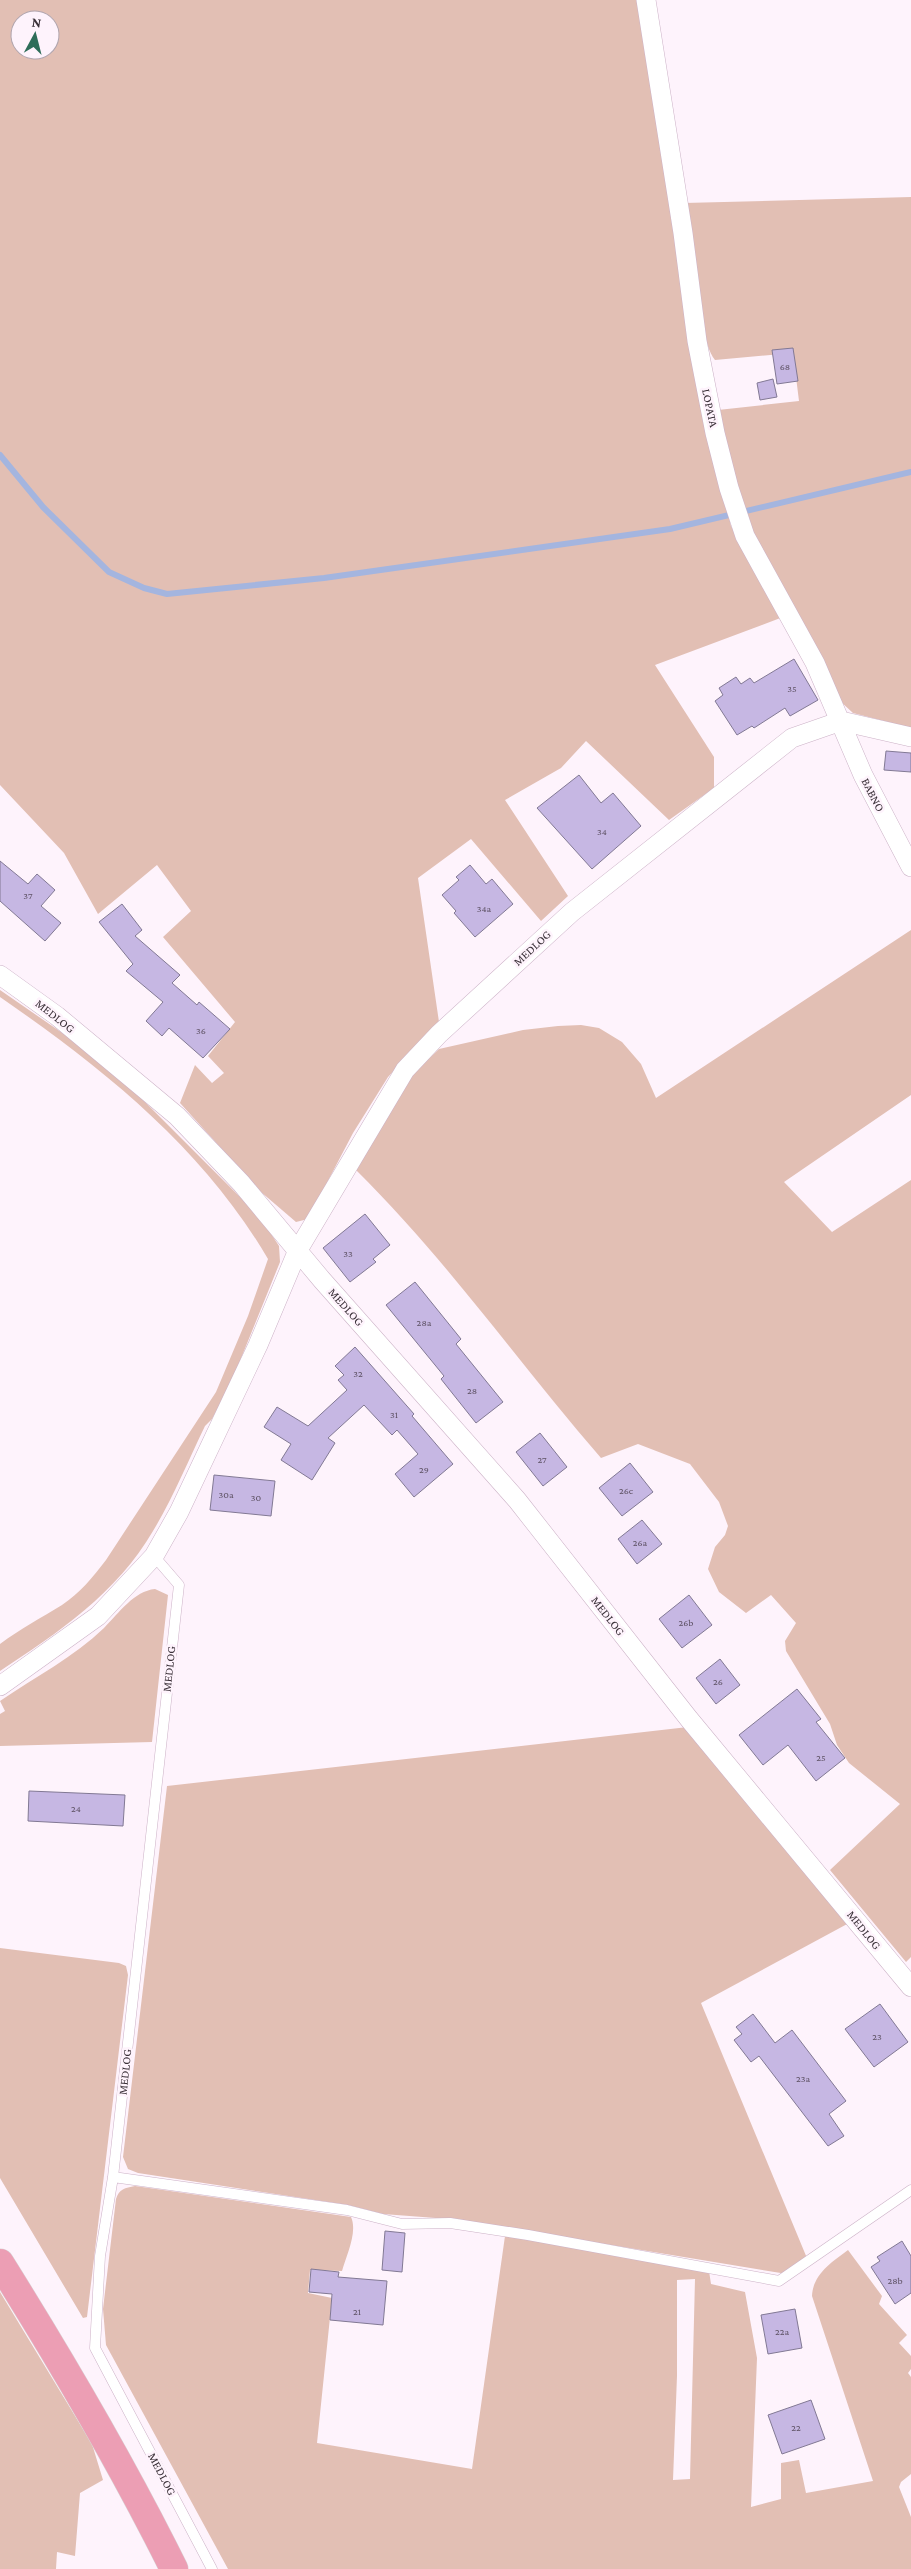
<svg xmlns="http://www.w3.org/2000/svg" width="911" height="2569" font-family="'Crimson Pro',serif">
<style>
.green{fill:#e2bfb4;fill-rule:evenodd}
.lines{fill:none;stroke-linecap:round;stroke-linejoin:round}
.stream{stroke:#a4b5df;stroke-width:6}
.building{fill:#c6b7e3;stroke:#827994}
.lane-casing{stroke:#ccb2c7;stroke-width:11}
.street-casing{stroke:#ccb2c7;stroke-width:20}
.primary-casing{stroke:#d8d6d7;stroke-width:29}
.lane{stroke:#fff;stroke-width:10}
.street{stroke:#fff;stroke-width:19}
.primary{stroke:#ec9eb4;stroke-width:28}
.labels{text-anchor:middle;stroke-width:5;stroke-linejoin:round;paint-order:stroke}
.number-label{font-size:10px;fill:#5e5264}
.street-label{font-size:12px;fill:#3b3139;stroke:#fef3fc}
</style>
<rect width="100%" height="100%" fill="#fef3fc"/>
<path class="green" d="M0,0H638L692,354L731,526L783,617L655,665L714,757V788L669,820L586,741L561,768L505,800L568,896L541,921L471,839L418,878L439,1022L388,1077L353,1133L308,1219L296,1222L261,1192L180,1103L195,1065L212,1083L224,1073L208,1056L235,1022L163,937L191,911L157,865L98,914L64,853L0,785ZM20,20H50V50H20Z
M911,197V728L853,713L840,701L744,517L718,410L799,401L793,353L715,360C698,340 689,234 684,203Z
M911,930V1095L784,1182L832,1232L911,1180V1957L906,1962L830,1870L900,1804L849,1763L837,1745L830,1724L786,1651L785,1641L796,1623L771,1595L746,1613L719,1592L708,1569L715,1547L725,1535L728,1526L719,1502L690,1464L638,1444L601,1458C519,1363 446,1259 356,1170L403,1083L439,1049L523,1030L558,1026L581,1025L599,1028L622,1042L641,1064L656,1098Z
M0,990L71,1039L135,1092L260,1217L279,1246L280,1262L231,1383L212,1419L205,1426C188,1461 173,1498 153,1531C117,1593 58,1633 0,1671V1644C20,1629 41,1618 62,1605C80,1593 93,1577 106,1560L216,1392L248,1316L268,1259C203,1148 104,1069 0,997Z
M155,1589L168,1595L152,1742L0,1746V1714L5,1711L0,1701C35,1677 74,1657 104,1628C119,1613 134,1591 155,1589Z
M688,1727L849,1923L701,2003L809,2263L787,2274L502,2227L449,2219L383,2214L348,2205L138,2173L128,2169L123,2157L167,1786Z
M0,1948L119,1963L126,1966L128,1975L87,2317L83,2318L0,2178Z
M135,2186L351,2217C358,2232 346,2256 342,2271L310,2270L308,2293L332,2298L317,2443L472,2469L505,2236L709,2271L711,2284L745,2292L757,2358L751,2507L781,2499V2463L799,2460L806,2493L873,2481L812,2296C813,2274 832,2262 848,2250L882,2296L879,2304L907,2335L899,2343L911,2356V2369L908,2373L911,2377V2474L901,2482L899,2487L911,2517V2569H228L106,2345L103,2309L116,2199C119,2189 125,2188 135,2186ZM695,2279L690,2479L673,2480L677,2376V2280Z
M0,2292L92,2444L103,2480L80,2493L75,2556L57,2552L56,2569H0Z"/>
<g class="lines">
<path class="stream" d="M0,455L43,507L109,572L144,588L167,594L324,578L670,529L911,472"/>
</g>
<path class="building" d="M793,348L798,381L777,384L772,350Z
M773,379L777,397L760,400L757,383Z
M794,659L818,700L790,716L785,708L754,728L752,726L737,735L715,701L723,695L719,688L736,677L741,684L750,678L754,683Z
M886,751L911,753V772L884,770Z
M579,775L601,803L613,793L641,826L592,869L537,808Z
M0,861L28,884L37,874L55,890L41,906L61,923L45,941L0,901Z
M470,865L486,884L492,879L513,904L475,937L454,913L456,911L442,895L459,880L456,877Z
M122,904L142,930L135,936L180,975L172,983L197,1005L199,1002L230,1029L203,1058L169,1028L162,1036L146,1021L163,1002L126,971L133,964L99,922Z
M365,1214L390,1245L373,1259L376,1262L350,1282L323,1248Z
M415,1282L461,1339L456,1344L503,1402L476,1423L441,1379L444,1376L386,1305Z
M355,1347L414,1414L412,1416L453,1464L414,1497L395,1474L418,1454L397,1430L392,1435L364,1405L328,1438L335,1443L312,1480L281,1460L291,1444L264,1427L277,1407L308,1426L347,1390L338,1380L344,1375L335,1366Z
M540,1433L567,1467L543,1486L516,1452Z
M630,1463L653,1492L622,1516L599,1488Z
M214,1475L275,1481L271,1516L210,1510Z
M642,1520L662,1544L637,1564L618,1539Z
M689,1595L712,1625L682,1648L659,1619Z
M720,1659L740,1685L716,1704L696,1678Z
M797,1689L821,1719L816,1722L845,1758L816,1781L788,1745L763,1765L739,1735Z
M29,1791L125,1795L123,1826L28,1821Z
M880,2004L908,2042L874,2067L845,2029Z
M753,2014L775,2043L792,2030L846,2101L829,2114L844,2136L828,2146L759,2056L751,2062L734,2040L742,2034L736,2027Z
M385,2231L405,2233L402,2272L382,2270Z
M902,2241L911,2256V2293L895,2304L871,2267L880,2261L877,2257Z
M311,2269L339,2272L338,2277L387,2281L383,2325L330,2320L332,2294L309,2292Z
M795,2309L802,2348L768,2354L761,2315Z
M811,2400L825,2439L782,2454L768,2415Z"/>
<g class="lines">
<g class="lane-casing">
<path id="lane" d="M154,1556L179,1585L113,2177L100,2256L95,2348L212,2569
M113,2177L347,2210L402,2224L450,2223L528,2235L779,2281L911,2190"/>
</g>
<g class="street-casing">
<path id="street" d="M646,0L683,233L697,341L715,433L729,488L745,536L815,663L863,775L911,867
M841,721L911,737
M0,975L57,1016L177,1116L241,1183L322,1280L517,1500L689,1719L911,1987
M0,1686L98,1616L154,1556L179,1512L258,1345L298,1250L405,1070L439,1034L572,912L792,738L841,721"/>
</g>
<g class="primary-casing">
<path id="primary" d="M0,2263C62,2362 122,2464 174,2569"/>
</g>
<use href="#lane" class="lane"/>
<use href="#street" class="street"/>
<use href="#primary" class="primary"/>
</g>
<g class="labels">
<g class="number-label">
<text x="785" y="370">68</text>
<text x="792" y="692">35</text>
<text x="602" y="835">34</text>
<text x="28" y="899">37</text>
<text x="484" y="912">34a</text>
<text x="201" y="1034">36</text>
<text x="348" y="1257">33</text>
<text x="424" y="1326">28a</text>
<text x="358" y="1377">32</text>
<text x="472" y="1394">28</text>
<text x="394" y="1418">31</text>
<text x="542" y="1463">27</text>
<text x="424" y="1473">29</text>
<text x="626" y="1494">26c</text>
<text x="226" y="1498">30a</text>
<text x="256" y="1501">30</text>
<text x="640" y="1546">26a</text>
<text x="686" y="1626">26b</text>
<text x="718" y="1685">26</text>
<text x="821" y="1761">25</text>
<text x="76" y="1812">24</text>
<text x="877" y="2040">23</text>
<text x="803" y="2082">23a</text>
<text x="895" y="2284">28b</text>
<text x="357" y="2315">21</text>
<text x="782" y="2335">22a</text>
<text x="796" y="2431">22</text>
</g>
<g class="street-label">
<text transform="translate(710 408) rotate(78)" y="4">LOPATA</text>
<text transform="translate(873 795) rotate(63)" y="4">BABNO</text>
<text transform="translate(532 948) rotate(-43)" y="4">MEDLOG</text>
<text transform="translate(55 1016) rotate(38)" y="4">MEDLOG</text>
<text transform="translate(346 1307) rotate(48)" y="4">MEDLOG</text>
<text transform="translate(608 1616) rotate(52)" y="4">MEDLOG</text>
<text transform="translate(169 1669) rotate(-84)" y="4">MEDLOG</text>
<text transform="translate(864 1930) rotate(51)" y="4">MEDLOG</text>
<text transform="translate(125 2072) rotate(-84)" y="4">MEDLOG</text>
<text transform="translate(162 2474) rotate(62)" y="4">MEDLOG</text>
</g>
</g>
<g transform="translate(35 35) rotate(7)"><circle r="24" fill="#fef3fc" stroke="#b0a5ae"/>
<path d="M0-4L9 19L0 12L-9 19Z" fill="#2e6d59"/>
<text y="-8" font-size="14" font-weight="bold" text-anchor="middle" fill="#3b3139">N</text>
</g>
</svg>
